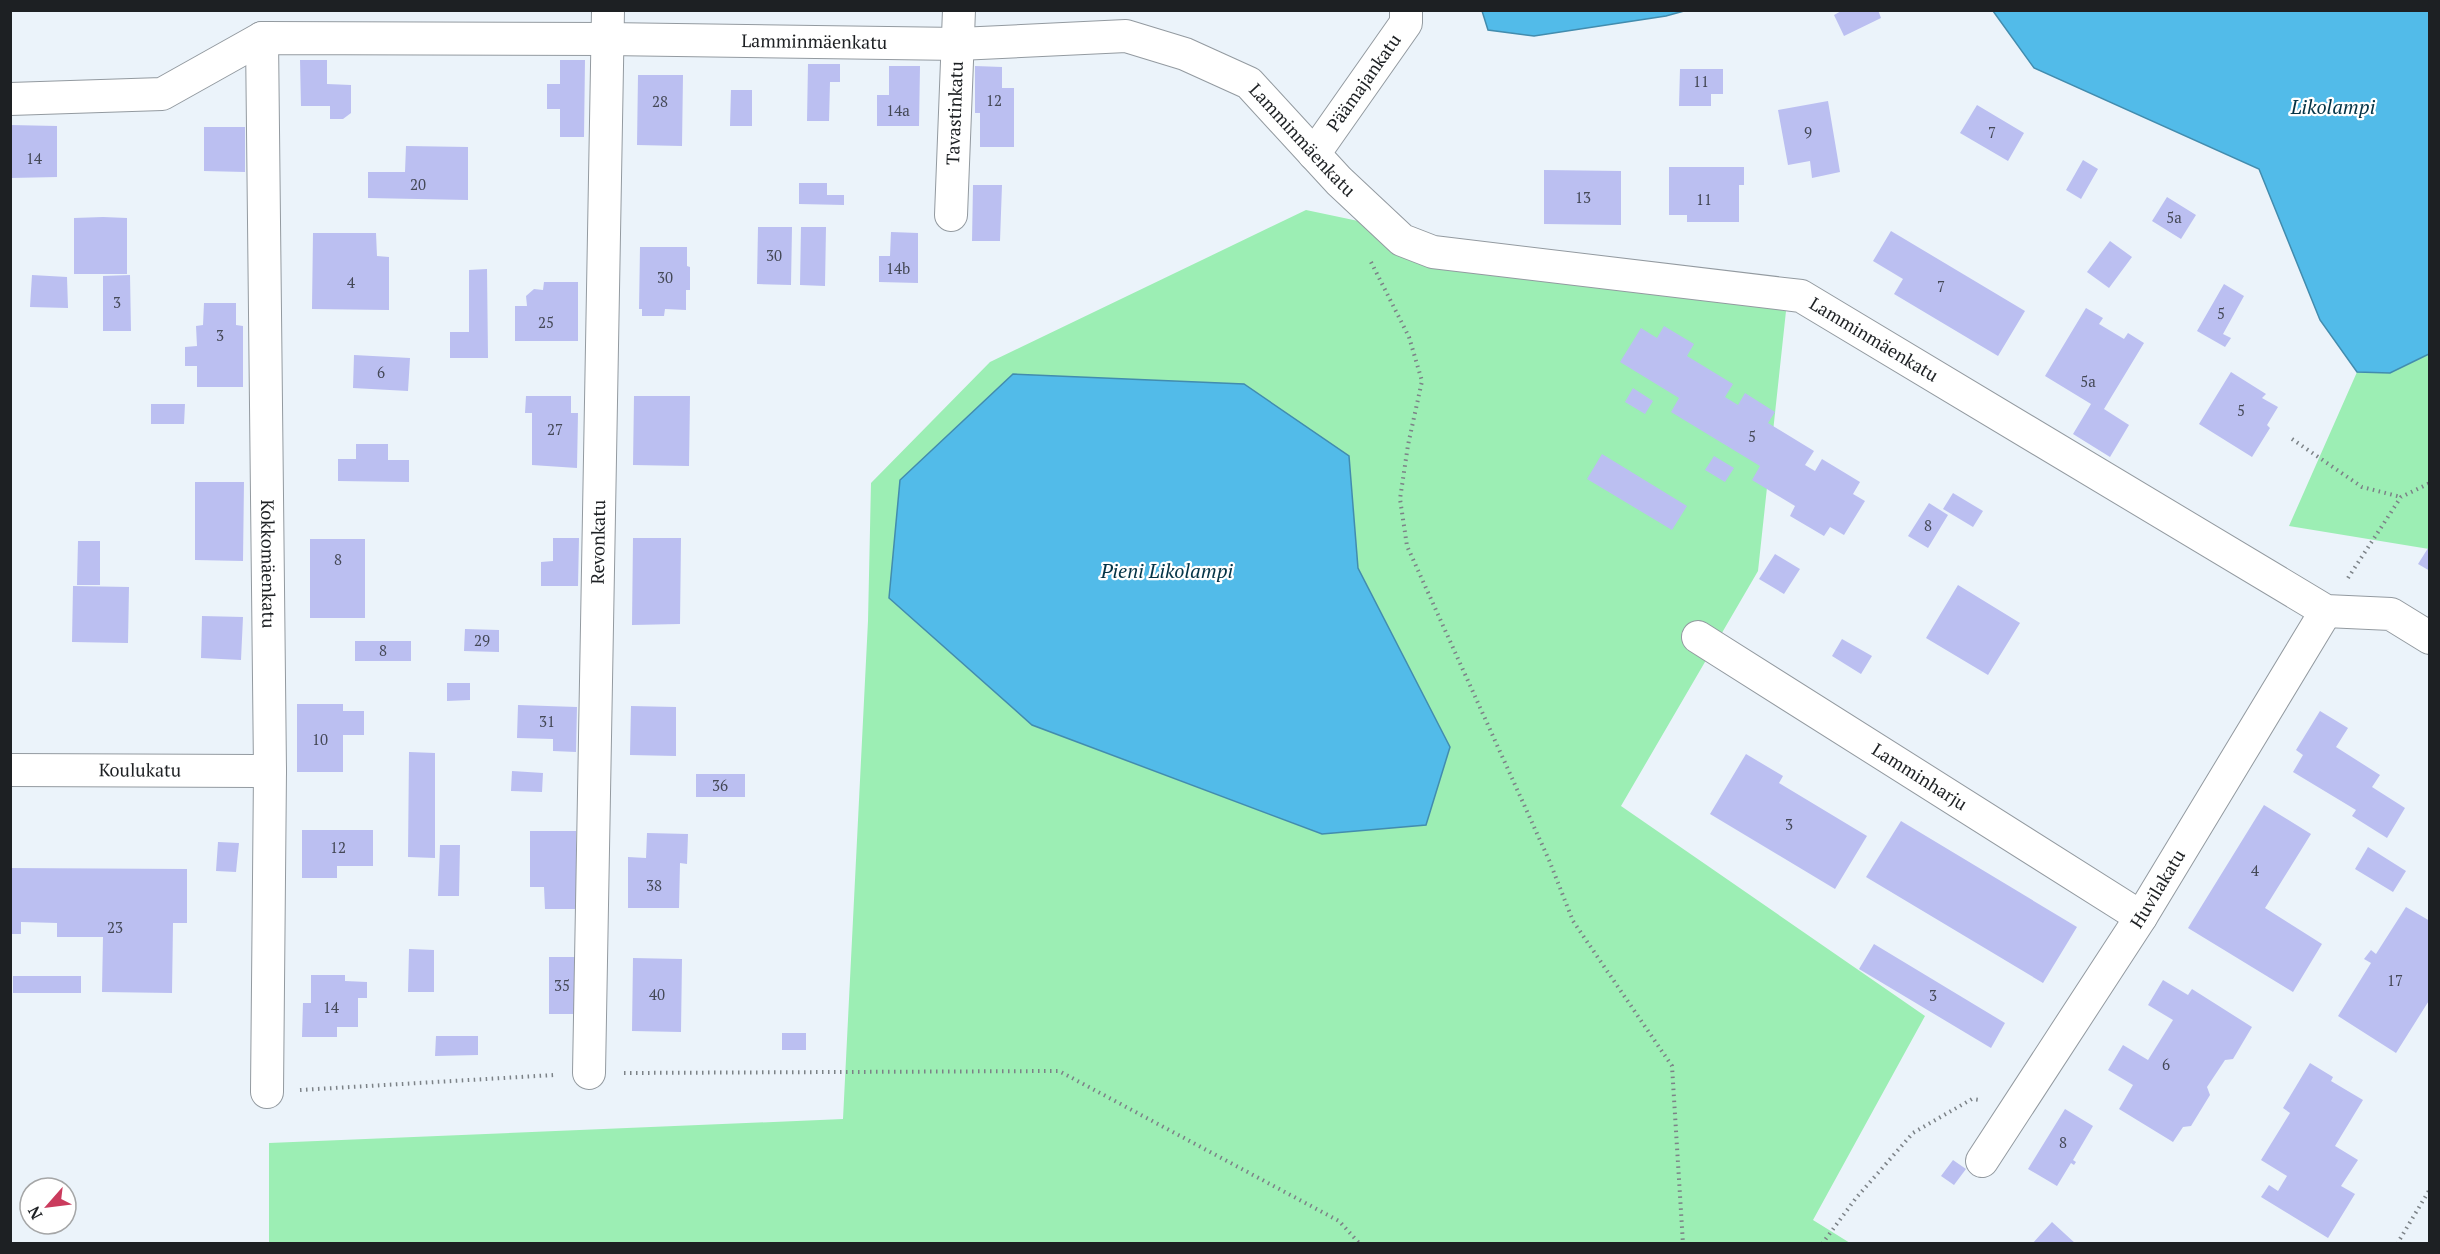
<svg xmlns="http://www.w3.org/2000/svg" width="2440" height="1254" font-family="'PT Serif',serif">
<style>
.green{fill:#9ceeb4;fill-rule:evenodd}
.water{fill:#52bbe9;stroke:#428cae;stroke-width:1.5}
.building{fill:#bbbff1}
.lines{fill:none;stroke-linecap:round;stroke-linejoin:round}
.street-casing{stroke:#939aa0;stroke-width:34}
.path{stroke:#7c8287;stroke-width:4;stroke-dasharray:1.5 4.5;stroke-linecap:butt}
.street{stroke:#fff;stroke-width:32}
.labels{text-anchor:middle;stroke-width:4.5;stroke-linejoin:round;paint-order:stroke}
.number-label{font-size:15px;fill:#444856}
.street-label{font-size:18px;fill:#1d2023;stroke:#fff}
.water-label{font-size:20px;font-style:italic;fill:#043447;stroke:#fff}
</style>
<rect width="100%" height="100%" fill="#ebf3fa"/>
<path class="green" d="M1306,210L1786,311L1758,571L1621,806L1925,1016L1813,1220L1850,1243L269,1244V1143L843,1119L868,621L871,483L990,362ZM1349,456L1358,568L1450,747L1322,834L1032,725L889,598Z
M2429,354V549L2289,526L2357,372L2390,373Z"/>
<path class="water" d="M1482,11V10L1684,11L1666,16L1534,36L1488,30Z
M1993,11H2429V354L2390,373L2357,372L2320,320L2259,169L2034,68Z
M1013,374L1244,384L1349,456L1358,568L1450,747L1426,825L1322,834L1032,725L889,598L900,480Z"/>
<path class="building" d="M1843,10H1878L1881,18L1844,36L1834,15Z
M300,60H327V84L351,85V113L343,119H330V106H301Z
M560,60H585L584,137H560V109H547V84H560Z
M808,64H840V82H830L829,121H807Z
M889,66H920L919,126H877V95H889Z
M975,66L1002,67V88H1014V147H980V113H975Z
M1680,69H1723V94H1711V106H1679Z
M638,75H683L682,146L637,145Z
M731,90H752V126H730Z
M1828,101L1840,172L1812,178L1810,161L1788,165L1778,110Z
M1977,105L2024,133L2008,161L1960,133Z
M10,125L57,126V177L10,178Z
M204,127H245V172L204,171Z
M406,146L468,147V200L368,198V172H405Z
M2083,160L2098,169L2081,199L2066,190Z
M1669,167H1744V185H1739V222H1687V215H1669Z
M1544,170L1621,171V225L1544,224Z
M799,183H827V195H844V205L799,204Z
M973,185H1002L1000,241H972Z
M2167,197L2196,215L2181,239L2152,221Z
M103,217L127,218V274H74V218Z
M758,227H792L791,285L757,284Z
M801,227H826L825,286L800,285Z
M1891,231L2025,311L1998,356L1894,294L1903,279L1873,261Z
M891,232L918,233V283L879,282V256H890Z
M313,233H376L377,256L389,257V310L312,309Z
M2110,241L2132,257L2109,288L2087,272Z
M640,247H687V266L690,267V290H686V310L665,309L664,316H642V309H639Z
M487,269L488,358H450V332H469V270Z
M32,275L67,277L68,308L30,307Z
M130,275L131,331H103V276Z
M544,282H578V341H515V306H527L526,296L534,289L543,290Z
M2224,284L2244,296L2223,334L2231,338L2225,347L2197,331Z
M204,303H236V325L243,326V387H197V366H185V347L197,346L196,326L203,325Z
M2086,308L2103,318L2099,324L2124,339L2128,333L2144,343L2104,409L2129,425L2110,457L2073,434L2091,404L2045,376Z
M1664,326L1694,344L1687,356L1733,384L1725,397L1738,405L1745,393L1775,412L1768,423L1814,451L1805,465L1815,471L1822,459L1860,482L1853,494L1865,501L1844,535L1830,527L1824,536L1790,516L1795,506L1752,480L1760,466L1671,412L1679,398L1620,362L1641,328L1657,338Z
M354,355L410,358L408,391L353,388Z
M2231,372L2266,394L2262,398L2278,407L2267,425L2270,428L2252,457L2199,424Z
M1633,388L1653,401L1645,414L1625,402Z
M526,396H571V413H578L577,468L532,465V413H525Z
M634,396H690L689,466L633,465Z
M151,404H185L184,424H151Z
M356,444H388V460H409V482L338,481V459H356Z
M1602,454L1687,506L1672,530L1587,479Z
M1714,456L1734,468L1725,482L1705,470Z
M195,482H244L243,561L195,560Z
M1953,493L1983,511L1973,527L1943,509Z
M1929,503L1948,515L1928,548L1908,536Z
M553,538H579L578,586H541V562L553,561Z
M633,538H681L680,624L632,625Z
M310,539H365V618H310Z
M78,541H100V585H77Z
M2430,545V571L2418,564Z
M1775,554L1800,569L1784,594L1759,579Z
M1958,585L2020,623L1988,675L1926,638Z
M73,586L129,587L128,643L72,642Z
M202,616L243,617L241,660L201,658Z
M465,629L499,630V652L464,651Z
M1842,639L1872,656L1861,674L1832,656Z
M355,641H411V661H355Z
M447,683H470V700L447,701Z
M297,704H343V711H364V735H343V772H297Z
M518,705L577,707L576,752L553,751V739L517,738Z
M631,706L676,707V756L630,755Z
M2320,711L2348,728L2336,747L2380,775L2372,787L2405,808L2387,838L2352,816L2356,810L2293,772L2303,755L2296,750Z
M409,752L435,753V858L408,857Z
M1746,754L1783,776L1779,783L1867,836L1835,889L1710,814Z
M512,771L543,773L542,792L511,791Z
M696,774H745V797H696Z
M2264,805L2311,834L2265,908L2322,944L2293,992L2188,928Z
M1901,821L2077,927L2043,983L1866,877Z
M302,830H373V866H337V878H302Z
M530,831H576V909H545L544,887H530Z
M647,833L688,834L687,864L680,863L679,908H628V857L646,858Z
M218,842L239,843L236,872L216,871Z
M440,845H460L459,896H438Z
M2368,847L2406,871L2393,892L2355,869Z
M10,868L187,869V923H173L172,993L102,992L103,937H57V923L21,922V934H10Z
M2406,907L2430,921V999L2396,1053L2338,1016L2371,963L2364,959L2371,950L2376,954Z
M1874,944L2005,1023L1991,1048L1859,969Z
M409,949L434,950V992H408Z
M549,957H575V1014H549Z
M633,958L682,959L681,1032L632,1031Z
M311,975H345V981L367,982V998H358V1027H337V1037H302L303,1003H311Z
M13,976H81V993H13Z
M2163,980L2188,995L2192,989L2252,1027L2233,1059L2225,1060L2207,1087L2210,1095L2191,1126L2183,1127L2173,1142L2119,1109L2133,1085L2108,1070L2123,1045L2148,1060L2173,1020L2148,1005Z
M782,1033H806V1050H782Z
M436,1036H478V1055L435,1056Z
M2310,1063L2333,1077L2331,1081L2363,1100L2335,1146L2358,1160L2341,1186L2355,1194L2328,1238L2261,1197L2269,1185L2278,1191L2287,1176L2261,1160L2290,1113L2283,1108Z
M2065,1109L2093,1126L2073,1160L2076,1162L2074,1165L2071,1163L2057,1186L2028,1169Z
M1953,1160L1966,1169L1954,1185L1941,1176Z
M2052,1222L2076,1244H2032Z"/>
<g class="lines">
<g class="street-casing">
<g id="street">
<path id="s1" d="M262,38L270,771L267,1092"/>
<path id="s2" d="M10,99L162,94L262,38L607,39L959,44L1126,36L1185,54L1249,83L1339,181L1402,240L1433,252L1801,296L2326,611L2391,614L2430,638"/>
<path id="s3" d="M1314,154L1406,23V10"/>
<path id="s4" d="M951,215L959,10"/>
<path id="s5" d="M1698,637L2141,917"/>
<path id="s6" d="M10,770L270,771"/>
<path id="s7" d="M589,1073L608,10"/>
<path id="s8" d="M1982,1161L2141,917L2326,611"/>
</g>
</g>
<path class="path" d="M1371,262L1409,337L1422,381L1408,445L1400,499L1407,546L1549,860L1573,921L1672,1066L1683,1244
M2292,439L2362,487L2401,497
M2348,578L2401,497L2430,483
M624,1073L1059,1071L1339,1221L1360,1244
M300,1090L554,1075
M1822,1244L1856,1198L1913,1133L1972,1099L1979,1100
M2397,1244L2430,1189"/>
<use href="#street" class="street"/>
</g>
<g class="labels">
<g class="number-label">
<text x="1701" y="87">11</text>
<text x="994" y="106">12</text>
<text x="660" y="107">28</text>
<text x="898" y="116">14a</text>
<text x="1808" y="138">9</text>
<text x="1992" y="138">7</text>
<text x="34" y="164">14</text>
<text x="418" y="190">20</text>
<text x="1583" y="203">13</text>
<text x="1704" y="205">11</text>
<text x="2174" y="223">5a</text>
<text x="774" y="261">30</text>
<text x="898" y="274">14b</text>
<text x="665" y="283">30</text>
<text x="351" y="288">4</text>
<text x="1941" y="292">7</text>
<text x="117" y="308">3</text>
<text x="2221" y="319">5</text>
<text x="546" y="328">25</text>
<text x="220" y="341">3</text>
<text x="381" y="378">6</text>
<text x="2088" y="387">5a</text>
<text x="2241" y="416">5</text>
<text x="555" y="435">27</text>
<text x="1752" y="442">5</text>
<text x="1928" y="531">8</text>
<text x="338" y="565">8</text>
<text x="482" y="646">29</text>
<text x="383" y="656">8</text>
<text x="547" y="727">31</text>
<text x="320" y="745">10</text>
<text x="720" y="791">36</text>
<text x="1789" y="830">3</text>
<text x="338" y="853">12</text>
<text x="2255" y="876">4</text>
<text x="654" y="891">38</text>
<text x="115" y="933">23</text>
<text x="2395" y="986">17</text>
<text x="562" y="991">35</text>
<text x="657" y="1000">40</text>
<text x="1933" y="1001">3</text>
<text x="331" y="1013">14</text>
<text x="2166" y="1070">6</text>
<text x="2063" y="1148">8</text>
</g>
<g class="street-label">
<text dy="6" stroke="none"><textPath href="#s2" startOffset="819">Lamminmäenkatu</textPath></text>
<text dy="6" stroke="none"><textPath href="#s3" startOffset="87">Päämajankatu</textPath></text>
<text dy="6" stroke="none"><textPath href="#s4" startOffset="102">Tavastinkatu</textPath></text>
<text dy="6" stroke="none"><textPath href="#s2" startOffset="1341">Lamminmäenkatu</textPath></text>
<text dy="6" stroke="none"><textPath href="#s2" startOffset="1971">Lamminmäenkatu</textPath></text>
<text dy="6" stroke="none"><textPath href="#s7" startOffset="531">Revonkatu</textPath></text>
<text dy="6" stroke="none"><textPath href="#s1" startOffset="526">Kokkomäenkatu</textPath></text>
<text dy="6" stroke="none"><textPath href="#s6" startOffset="130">Koulukatu</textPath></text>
<text dy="6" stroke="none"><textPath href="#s5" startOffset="262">Lamminharju</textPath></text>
<text dy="6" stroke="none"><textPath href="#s8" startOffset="324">Huvilakatu</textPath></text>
</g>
<g class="water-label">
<text x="2333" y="114">Likolampi</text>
<text x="1167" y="578">Pieni Likolampi</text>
</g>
</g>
<rect width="2440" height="1254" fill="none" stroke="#1d2023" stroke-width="24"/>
<g transform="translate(48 1206) rotate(242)"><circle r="28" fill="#ffffff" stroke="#a5a6a7" stroke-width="1.5"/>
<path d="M0-4.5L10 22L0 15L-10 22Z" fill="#ca3b5d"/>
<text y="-9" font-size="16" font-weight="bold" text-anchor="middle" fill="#1d2023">N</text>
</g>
</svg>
